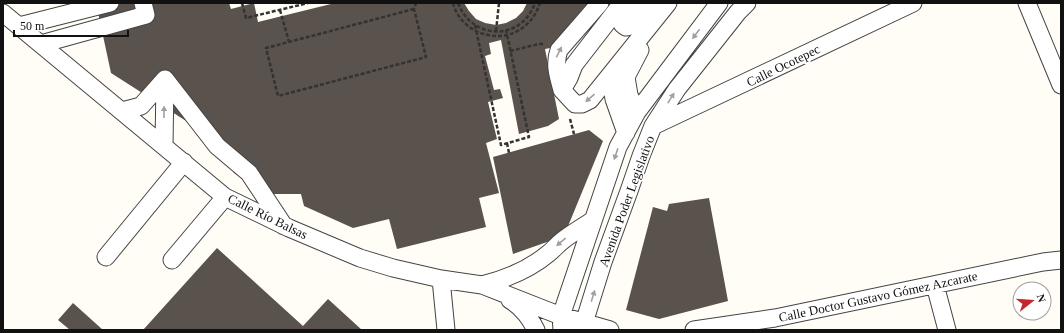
<svg xmlns="http://www.w3.org/2000/svg" width="1064" height="333" font-family="'Times New Roman',serif">
<style>
.building{fill:#5a524d}
.lines{fill:none;stroke-linecap:round;stroke-linejoin:round}
.minor-casing{stroke:#444;stroke-width:19}
.path{stroke:#333;stroke-width:2.5;stroke-dasharray:4 2;stroke-linecap:butt}
.minor{stroke:#fff;stroke-width:17}
.oneway{fill:#a0a0a0}
.labels{text-anchor:middle;stroke-width:4;stroke-linejoin:round;paint-order:stroke}
.street-label{font-size:13px;fill:#111;stroke:#fff}
</style>
<rect width="100%" height="100%" fill="#fffdf5"/>
<path class="building" d="M96,3H229L231,9L254,3L258,22L335,3H464L469,11L476,19L485,23L496,25L506,23L516,18L523,11L527,3H592L561,46L545,49L559,119L548,126L519,134L501,40L489,43L491,54L485,56L494,90L500,89L503,98L488,102L497,139L486,143L499,193L479,198L486,227L397,249L389,219L353,228L304,206L301,194H269L234,173L219,142L111,73Z
M589,130L603,141L564,236L513,254L493,157Z
M709,198L728,301L659,319L626,310L653,207L667,211L669,204Z
M217,248L303,326L328,299L362,330H143Z
M73,303L103,330H70L58,320Z"/>
<g class="lines">
<g class="minor-casing">
<path id="minor" d="M622,3L574,65L569,78L562,90L575,104H582L590,100L668,3
M637,3L623,21L622,24C625,27 626,28 630,26L650,3
M1027,3L1061,85
M3,13L225,197L289,228L360,258L393,268L441,279L482,285L561,316L610,330
M19,26L110,3
M41,44L146,15L143,3
M617,69L612,87L614,99L626,133
M165,79L217,146L249,173L284,226
M562,90C558,76 554,64 559,50L600,3
M122,111L141,106L165,79
M637,112L629,95L626,77L640,50
M653,126L913,3
M164,146L165,79
M106,257L184,162
M172,260L225,197
M441,279L446,330
M482,285C506,279 529,270 549,253C553,250 557,245 562,241C572,233 583,227 593,220
M935,285L947,330
M510,300C522,307 530,318 536,330
M562,330L561,316L618,147L637,112L719,3
M576,330L584,323L603,262L629,191L641,156L653,126L677,89L738,12L747,3
M694,330L775,318L1043,262L1061,260"/>
</g>
<path class="path" d="M242,3L246,18L308,3
M453,3C461,35 504,47 527,24C534,18 537,11 540,3
M458,3C472,40 521,42 535,3
M414,9L266,48L278,96L426,57L414,9L416,3
M280,10L289,42
M475,25L501,145L529,137L506,30
M496,31L499,3
M510,51L539,44H545
M570,119L574,134
M507,143L509,153"/>
<use href="#minor" class="minor"/>
</g>
<defs><path id="oneway-solid" d="M-6-.8H1V-3.2L6.5 0L1 3.2V.8H-6Z"/></defs>
<g class="oneway">
<use href="#oneway-solid" transform="translate(696 34) rotate(127)"/>
<use href="#oneway-solid" transform="translate(559 52) rotate(-64)"/>
<use href="#oneway-solid" transform="translate(590 98) rotate(139)"/>
<use href="#oneway-solid" transform="translate(671 98) rotate(-58)"/>
<use href="#oneway-solid" transform="translate(164 112) rotate(-89)"/>
<use href="#oneway-solid" transform="translate(616 154) rotate(109)"/>
<use href="#oneway-solid" transform="translate(561 242) rotate(140)"/>
<use href="#oneway-solid" transform="translate(593 296) rotate(-73)"/>
</g>
<g class="labels">
<g class="street-label">
<text transform="translate(783 65) rotate(-26)" y="5">Calle Ocotepec</text>
<text transform="translate(626 201) rotate(-70)" y="5">Avenida Poder Legislativo</text>
<text transform="translate(268 216) rotate(26)" y="5">Calle Río Balsas</text>
<text transform="translate(878 296) rotate(-12)" y="5">Calle Doctor Gustavo Gómez Azcarate</text>
</g>
</g>
<rect width="1064" height="333" fill="none" stroke="#111111" stroke-width="8"/>
<g transform="translate(1032 301) rotate(73)"><circle r="19" fill="#ffffff" stroke="#a0a0a0"/>
<path d="M0-3L7 15L0 10L-7 15Z" fill="#c4262e"/>
<text y="-6" font-size="11" font-weight="bold" text-anchor="middle" fill="#111111">N</text>
</g>
<path d="M14 30v6h114v-6" fill="none" stroke="#111111" stroke-width="2"/>
<text x="20" y="30" font-size="12" fill="#111111" stroke="#ffffff" stroke-width="3" paint-order="stroke">50 m</text>
</svg>
